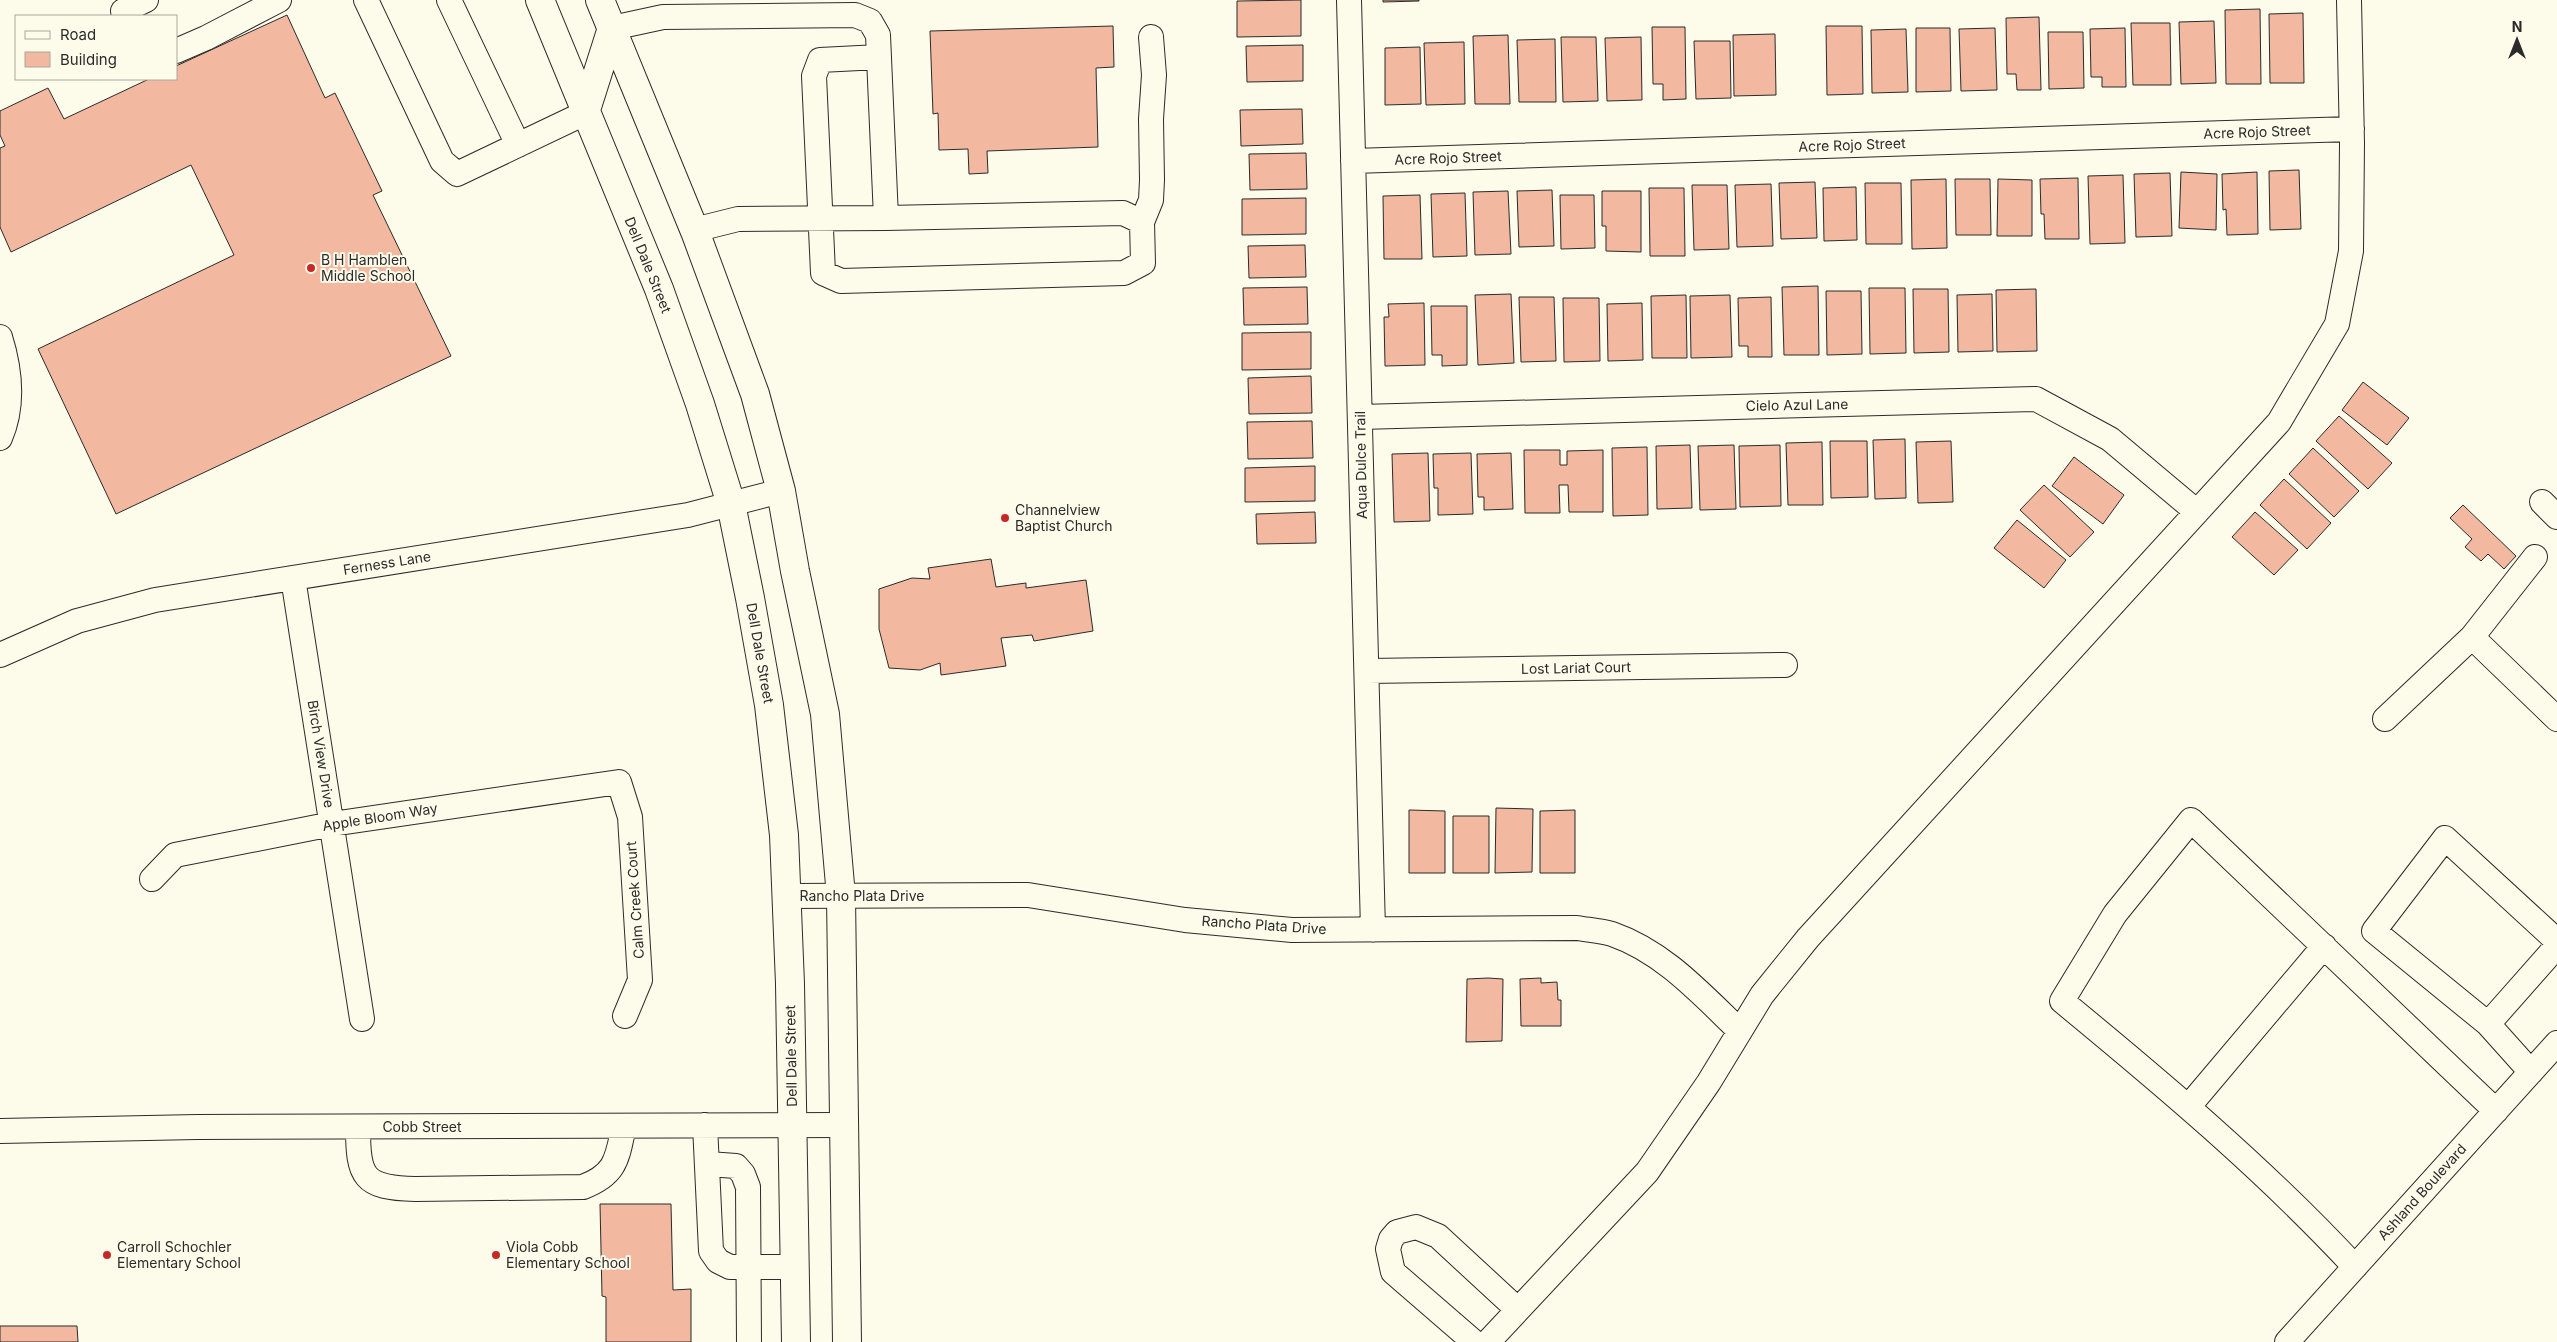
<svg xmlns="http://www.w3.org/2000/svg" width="2557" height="1342" font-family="Inter,sans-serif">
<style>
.building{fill:#f2b8a0;stroke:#2b2b2b}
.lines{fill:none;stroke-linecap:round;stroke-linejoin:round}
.minor-casing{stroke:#2b2b2b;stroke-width:26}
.major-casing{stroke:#2b2b2b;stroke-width:30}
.minor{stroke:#fdfbea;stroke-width:24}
.major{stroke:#fdfbea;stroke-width:28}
.poi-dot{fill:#c62828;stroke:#fdfbea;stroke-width:2}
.labels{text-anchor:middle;stroke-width:4;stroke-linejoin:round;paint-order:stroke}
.street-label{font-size:14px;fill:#2b2b2b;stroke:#fdfbea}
.poi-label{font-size:14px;fill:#2b2b2b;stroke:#fdfbea;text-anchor:start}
</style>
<rect width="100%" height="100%" fill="#fdfbea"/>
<path class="building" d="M1301,0V36L1237,37V1Z
M1383,0H1419V1L1383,2Z
M2260,9L2261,84H2226L2225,10Z
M2303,13L2304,83H2270L2269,14Z
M287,15L325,98L335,93L382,191L373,195L451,356L116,514L38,349L234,255L191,165L11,252L0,227V148L5,146L0,135V111L48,88L64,119L149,79H176V66Z
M2039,17L2041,90H2017L2016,74H2007L2006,18Z
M2214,21L2216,83L2181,84L2179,22Z
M2131,23H2170L2171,85H2133Z
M1113,26L1114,67L1096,68L1098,147L987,151L988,173L969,174L968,149L939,150L938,113L933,114L930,31Z
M1826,26H1862L1863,94L1827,95Z
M1652,27H1685L1686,99L1663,100V84H1653Z
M1916,28H1950L1951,91L1916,92Z
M1995,28L1997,90L1961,91L1959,29Z
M2125,28L2126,87H2102V77H2091L2090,29Z
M1906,29L1908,92L1872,93L1871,30Z
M2048,32H2083L2084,88L2049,89Z
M1775,34L1776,95L1734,96L1733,35Z
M1508,35L1510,104H1475L1473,36Z
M1561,37H1596L1598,101L1563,102Z
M1641,37L1642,100L1607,101L1605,38Z
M1555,39L1556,102H1519L1517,40Z
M1694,41H1730L1731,98L1696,99Z
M1464,42L1465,104L1426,105L1424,43Z
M1303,45V81L1247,82L1246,46Z
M1420,47L1421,104L1385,105V48Z
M1302,109L1303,144L1241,146L1240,110Z
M1306,153L1307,189L1250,190L1249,154Z
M2299,170L2301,229L2270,230L2269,171Z
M2181,172L2217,174L2216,230L2179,228Z
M2257,172L2258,234L2227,235L2226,209L2223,210L2222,174Z
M2170,173L2172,236L2136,237L2134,174Z
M2123,175L2125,243L2090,244L2088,176Z
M2078,178L2079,239H2045L2044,214H2041L2040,179Z
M1946,179L1947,248L1912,249L1911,180Z
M1955,179H1990L1991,235H1956Z
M1998,179L2032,180V236H1997Z
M1815,182L1817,238L1781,239L1779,183Z
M1865,183H1901L1902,244H1866Z
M1771,184L1773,246L1737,247L1735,185Z
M1692,185H1727L1729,249L1694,250Z
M1856,187L1857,240L1824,241L1823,188Z
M1649,188H1684L1685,256H1650Z
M1552,190L1554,246L1519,247L1517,191Z
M1508,191L1511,254L1475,255L1473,192Z
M1602,191H1641V252L1606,251V226H1602Z
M1465,193L1467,256L1433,257L1431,194Z
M1420,195L1422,259H1384L1383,196Z
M1560,195H1594L1595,248L1561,249Z
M1306,198V234L1242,235V199Z
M1305,245L1306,277L1249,278L1248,246Z
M1818,286L1819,355H1784L1782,287Z
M1307,287L1308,324L1244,325L1243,288Z
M1869,288H1905L1906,353L1870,354Z
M1913,289H1948L1949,352L1914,353Z
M2036,289L2037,351L1997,352L1996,290Z
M1826,291H1861L1862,354L1827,355Z
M1511,294L1514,363L1478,365L1475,295Z
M1992,294L1993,351L1958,352L1957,295Z
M1686,295L1687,358H1652L1651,296Z
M1730,295L1732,357L1691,358L1690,296Z
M1519,297H1554L1556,361L1521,362Z
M1771,297L1772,357H1748V346H1739L1738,298Z
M1563,298H1599L1600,361L1564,362Z
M1424,303L1425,365L1385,366L1384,317H1389L1388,304Z
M1642,303L1643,360L1608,361L1607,304Z
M1431,306H1467V365L1442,366V355H1432Z
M1311,332V369L1242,370V333Z
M1311,376L1312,413L1249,414L1248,378Z
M2363,382L2409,418L2387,445L2342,410Z
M2339,416L2392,463L2368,489L2316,441Z
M1312,421L1313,458L1248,459L1247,422Z
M1905,439L1906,498L1875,499L1873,440Z
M1830,441H1867L1868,497L1831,498Z
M1951,441L1953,502L1918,503L1916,442Z
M1822,442L1823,505H1788L1786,443Z
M1690,445L1692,508L1657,509L1656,446Z
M1734,445L1736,509L1700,510L1698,446Z
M1780,445L1781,506L1740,507L1739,446Z
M1647,447L1648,515L1613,516L1612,448Z
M2313,448L2359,491L2334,517L2289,474Z
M1524,450H1560V465H1567V451L1603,450V512H1569L1568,485H1559L1560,513H1525Z
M1428,453L1430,521L1394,522L1392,454Z
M1471,453L1473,514L1438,515V488H1434L1433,454Z
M1511,453L1513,509L1484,510V497H1478L1477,454Z
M2074,457L2124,495L2103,524L2052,486Z
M1315,466V501L1245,502V468Z
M2284,479L2331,523L2307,549L2260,505Z
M2044,485L2094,532L2070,557L2020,510Z
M2463,505L2516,556L2504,569L2488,554L2481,561L2465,547L2472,539L2450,518Z
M1315,512L1316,543L1257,544L1256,514Z
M2255,512L2298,550L2274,575L2232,537Z
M2017,520L2066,560L2044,588L1994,548Z
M991,559L996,587L1026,583V588L1086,580L1093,631L1034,641L1032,635L1001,638L1006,666L941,675L940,663L920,670L889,668L879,629V589L912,578L930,579L928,568Z
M1496,808L1533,809L1532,872L1495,873Z
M1409,810L1445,811V873H1409Z
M1575,810V873H1540V811Z
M1453,816H1489V873H1453Z
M1488,978L1503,979L1502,1041L1466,1042L1467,979Z
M1541,978V983L1557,982L1558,1000H1561V1026H1521L1520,979Z
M600,1204H671L673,1290L691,1289V1342H606V1297L602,1296Z
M0,1326H77L78,1342H0Z"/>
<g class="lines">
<g class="minor-casing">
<path id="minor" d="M366,0L442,161L457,174L585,113
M449,0L518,145
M1349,0L1373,930
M123,11L146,0
M612,28L663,17L855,15L870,21L878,35L886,218L1123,213L1142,222L1143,263L1124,273L841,281L823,273L814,76L820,60L879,57
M176,51L206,38L279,0
M1353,161L2352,129
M1142,222L1151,200L1152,180L1151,119L1154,75L1151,37
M694,230L738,219L886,218
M0,337C10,369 14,406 0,438
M1360,417L2036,399L2110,439L2197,512
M2542,502L2557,517
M293,578L362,1019
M2472,637L2557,719
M0,655L77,621L155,600L688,515L781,491
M1367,671L1785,665
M2385,719L2472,637L2535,557
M152,879L175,855L332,824L619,782L630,817L640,980L625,1016
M786,896L1028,895L1185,920L1292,930L1577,928C1589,930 1601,931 1612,934C1664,952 1701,994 1740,1031
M2488,1024L2557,946
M2531,1072L2488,1024L2374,931L2445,838L2557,941
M2189,1106L2324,946
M705,1125L711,1251L718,1261L730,1267H794
M358,1127C358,1177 363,1188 415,1189L583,1187C617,1174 617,1158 624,1126
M0,1131L197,1127L844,1125
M708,1164L736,1166L743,1174L748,1187L749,1342
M2355,1267C2265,1170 2164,1085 2062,1001L2115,914L2191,820L2496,1111
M1474,1342L1393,1272L1388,1249L1391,1239L1397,1232L1416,1227L1438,1236L1517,1309
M1488,1342L1647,1172L1709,1082L1762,995L1808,938L2279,422L2337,324L2351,251L2352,143L2349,0
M2287,1342L2557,1043"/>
</g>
<g class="major-casing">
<path id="major" d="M540,0L659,289L700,404L731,504L750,598L769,705L784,835L790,984L796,1342
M600,0L696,234L755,394L781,491L795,571L825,714L841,896L847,1342
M585,113L612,28"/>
</g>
<use href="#minor" class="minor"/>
<use href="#major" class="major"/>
</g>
<g class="poi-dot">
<circle cx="311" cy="268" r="5"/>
<circle cx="1005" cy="518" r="5"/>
<circle cx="107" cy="1255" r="5"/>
<circle cx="496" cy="1255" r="5"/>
</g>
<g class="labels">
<g class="street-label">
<text transform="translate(2257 132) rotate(-2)" y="5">Acre Rojo Street</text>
<text transform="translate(1852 145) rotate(-2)" y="5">Acre Rojo Street</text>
<text transform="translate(1448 158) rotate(-2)" y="5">Acre Rojo Street</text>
<text transform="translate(648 265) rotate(68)" y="5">Dell Dale Street</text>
<text transform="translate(1797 405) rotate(-1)" y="5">Cielo Azul Lane</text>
<text transform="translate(1361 465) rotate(-91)" y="5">Aqua Dulce Trail</text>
<text transform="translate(387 563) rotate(-9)" y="5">Ferness Lane</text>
<text transform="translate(760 653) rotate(80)" y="5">Dell Dale Street</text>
<text transform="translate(1576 668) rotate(-1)" y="5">Lost Lariat Court</text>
<text transform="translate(321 754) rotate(81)" y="5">Birch View Drive</text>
<text transform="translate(380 817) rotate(-9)" y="5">Apple Bloom Way</text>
<text x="862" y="901">Rancho Plata Drive</text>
<text transform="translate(635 900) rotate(-94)" y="5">Calm Creek Court</text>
<text transform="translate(1264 925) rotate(4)" y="5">Rancho Plata Drive</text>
<text transform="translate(791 1056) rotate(-91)" y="5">Dell Dale Street</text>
<text x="422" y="1132">Cobb Street</text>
<text transform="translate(2422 1192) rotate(-48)" y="5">Ashland Boulevard</text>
</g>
<g class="poi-label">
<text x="321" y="265">B H Hamblen<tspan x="321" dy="16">Middle School</tspan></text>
<text x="1015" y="515">Channelview<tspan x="1015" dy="16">Baptist Church</tspan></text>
<text x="117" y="1252">Carroll Schochler<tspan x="117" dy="16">Elementary School</tspan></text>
<text x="506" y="1252">Viola Cobb<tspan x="506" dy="16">Elementary School</tspan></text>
</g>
</g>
<rect x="15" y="15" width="162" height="65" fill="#fdfbea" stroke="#a9a89e"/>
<rect x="25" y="31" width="25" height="8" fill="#fdfbea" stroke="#a9a89e"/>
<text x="60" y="40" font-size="15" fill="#2b2b2b">Road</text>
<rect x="25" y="52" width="25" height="15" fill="#f2b8a0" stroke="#a9a89e"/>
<text x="60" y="65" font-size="15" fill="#2b2b2b">Building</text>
<g transform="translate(2517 40)" stroke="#fdfbea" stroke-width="4" paint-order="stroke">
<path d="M0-4L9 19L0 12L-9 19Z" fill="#2b2b2b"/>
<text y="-8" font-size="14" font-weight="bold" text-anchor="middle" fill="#2b2b2b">N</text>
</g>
</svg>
